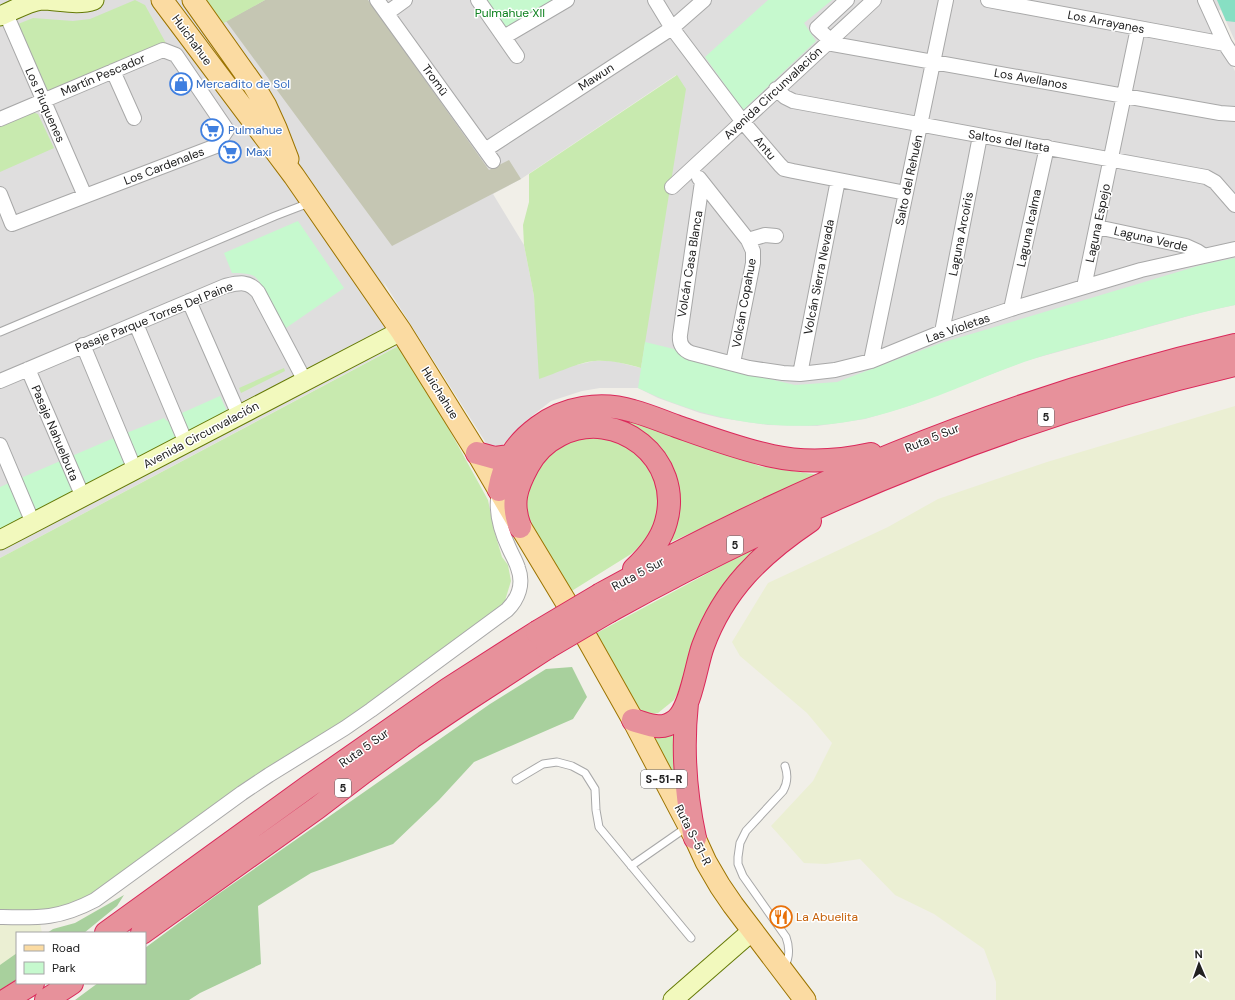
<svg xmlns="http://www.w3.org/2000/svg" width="1235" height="1000" font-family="'DM Sans',sans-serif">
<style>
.residential{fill:#dfdede;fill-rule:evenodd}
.construction{fill:#c5c6b3}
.farmland{fill:#ebefd3}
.grass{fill:#c8eaaf}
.forest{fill:#a8d09d}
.park{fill:#c6f9ce}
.pitch{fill:#87dfc3}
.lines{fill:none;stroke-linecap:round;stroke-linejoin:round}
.lane-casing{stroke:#a8a8a8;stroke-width:9}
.street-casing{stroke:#a8a8a8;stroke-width:16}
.secondary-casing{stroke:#657a06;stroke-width:21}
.primary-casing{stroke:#9c7401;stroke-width:23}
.highway-casing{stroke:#da295a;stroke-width:24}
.lane{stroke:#fff;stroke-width:7}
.street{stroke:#fff;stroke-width:14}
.secondary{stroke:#f2f9bd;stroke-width:19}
.primary{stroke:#fbdba2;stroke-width:21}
.highway{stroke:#e7919b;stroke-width:22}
.highway-bridge-casing{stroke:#da295a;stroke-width:24;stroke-linecap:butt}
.highway-bridge{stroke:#e7919b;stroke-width:22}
.labels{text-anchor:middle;stroke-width:3;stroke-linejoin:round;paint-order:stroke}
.shield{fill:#fff;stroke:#646464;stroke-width:1}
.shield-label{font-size:11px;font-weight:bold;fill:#212121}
.park-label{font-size:12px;fill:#0d811e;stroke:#fff}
.street-label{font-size:12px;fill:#212121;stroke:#fff}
.shop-label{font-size:12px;fill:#366cbe;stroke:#fff;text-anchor:start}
.food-label{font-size:12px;fill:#c56008;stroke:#fff;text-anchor:start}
</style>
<rect width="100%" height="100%" fill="#f1efe8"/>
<path class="residential" d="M0,0H1235V41L1221,10L1204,13L1235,71V305L1203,312L1025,361L912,405L865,419L817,426L768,425L721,418L700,413L658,398L638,388H600L582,391L551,401L527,420L511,437L501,446H488L383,281L409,340L0,558ZM676,75L641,368L613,361H594L576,365L537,326L534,296L524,245L493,194L521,179Z"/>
<path class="construction" d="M265,0H368L489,170L509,160L521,179L392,246L226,21Z"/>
<path class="farmland" d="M1235,406V1000H996V982L984,949L934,914L895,895L860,859L826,864L804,863L771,826L813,781L832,743L807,713L740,656L732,642L768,583L888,527L938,499L1047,462Z
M0,917L39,918L42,933H17V958L0,967Z"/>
<path class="grass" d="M135,0L145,5L167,45L48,92L18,24L33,18L73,21L90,19Z
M204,0H265L222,24Z
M677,75L686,89L641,368C626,364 611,360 595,361C579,362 555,374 539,379L534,296L524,245L523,225L529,202V174Z
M32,112L38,114L54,148L0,172V125Z
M402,344L488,500L494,530L502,557L508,565L511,581L501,614L85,905L0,917V558Z
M284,368L285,371L241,393L239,388Z
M602,412L711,445L759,466L819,475L662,546L663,452L648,435L631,426L609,422Z
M609,436C617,440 626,444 634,449C638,452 642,459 645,463C669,493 659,531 631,554L570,592L536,536L527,517L525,500L527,486L554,446L570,438Z
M766,542L707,615L692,645L681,686L674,700L658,713L652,714L637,712L593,635Z
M674,733L678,795L647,735Z"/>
<path class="forest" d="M572,667L587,697L573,719L474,762L439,800L393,844L311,873L258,906L261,964L200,993L189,1000H75L98,983H145V948L214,897L490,704L546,669Z
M124,895L117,906L84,933H47L53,929L75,923Z
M17,953V979L0,990V965Z"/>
<path class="park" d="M483,0H551L553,3L506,31Z
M768,0H832L804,23L816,41L743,110L705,57Z
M298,221L344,288L283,330C277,317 264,283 254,276C248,273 239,273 232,273L224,253Z
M1235,258V305C1191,314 1148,327 1105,339C1078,346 1050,353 1024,362C979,378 935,399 890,412C804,438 717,426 638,388L645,342L674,349L685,359L795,385L837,382L941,343L1201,265Z
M220,396L227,411L0,530V487L109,440L164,418L167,421L184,412Z"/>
<path class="pitch" d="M1217,0H1235V22L1226,21Z"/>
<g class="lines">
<g class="lane-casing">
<path id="lane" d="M0,332L275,216L309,203
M516,780L543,764L557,762L572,766L585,773L595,789L596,810L599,827L691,938
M631,866L687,827
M784,968C790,957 790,948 786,937L743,876L738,864V857L740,843L746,831L783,791C788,782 788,775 785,766"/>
</g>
<g class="street-casing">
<path id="street" d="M377,0L493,161
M478,0L517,56
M655,0L672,28L743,122L780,165L784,169L793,171L906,193
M988,0L1225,44
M1205,0L1225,44L1235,59
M387,13L405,0
M6,14L85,196
M504,37L567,0
M830,40L817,28L847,0
M827,43L1220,113L1235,114
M113,71L134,118
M776,89L785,97L793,101L1206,177L1215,182L1235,205
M0,119L163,50L176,55L227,130L216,146L12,224L0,194
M485,150L672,28L704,0
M699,178L748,240L753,251V263L733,363
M702,182L680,335C679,344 683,350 691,353L749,368L783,373L800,374L835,370L871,361L942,332L1011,309L1084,287L1141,270L1235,249
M672,187L874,0
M1097,227L1186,246L1197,251L1203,255
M748,240L765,235L776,236
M1084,287L1138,28
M189,301L239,415
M1011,309L1047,147
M136,324L186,443
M942,332L980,136
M83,345L135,470
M871,361L946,0
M28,369L83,497
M800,374L838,180
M0,381L225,286C238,283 248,280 258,292L305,381
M0,445L33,523
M0,917C39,918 59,919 95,900L242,793L269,775L345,728L371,710L507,610C518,599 524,584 518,568C516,561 512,555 509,548C501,531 495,511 499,492"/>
</g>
<g class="secondary-casing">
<path id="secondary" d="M0,16C13,11 27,2 41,0C58,0 77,6 94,0
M0,540L401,331
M673,1000L752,931"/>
</g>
<g class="primary-casing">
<path id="primary" d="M162,0L294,176L401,331L477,453L511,511L575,617L633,720L695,838L706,862L720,886L733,905L805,1000
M193,0L254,86L266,106L276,128L288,159"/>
</g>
<g class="highway-casing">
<path id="highway" d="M477,453L495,458L510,456
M499,490C504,462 515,444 538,427C564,407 601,401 633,411C648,415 662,421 676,426C707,437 739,449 772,456C804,463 839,461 871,454
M520,527C511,503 516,488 528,466C535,453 546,442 560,435C617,406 684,459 666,522C661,541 648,556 634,569
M601,594C802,483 1011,397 1235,345
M610,611C807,502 1016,416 1235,365
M687,703C682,750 685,792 695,838
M633,720C648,724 661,732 676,720C691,708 696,665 703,646C724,589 761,554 810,521
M106,933L309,786L448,689L537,632
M142,933L317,808L364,772L412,737L461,704L547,648
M6,1000L33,983
M46,1000L72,983"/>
</g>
<use href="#lane" class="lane"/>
<use href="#street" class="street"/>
<use href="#secondary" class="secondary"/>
<use href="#primary" class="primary"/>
<use href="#highway" class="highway"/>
<g class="highway-bridge-casing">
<path id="highway-bridge" d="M537,632L601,594
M547,648L610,611"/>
</g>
<use href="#highway-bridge" class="highway-bridge"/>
</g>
<defs>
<g id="shop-ring" transform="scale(1.15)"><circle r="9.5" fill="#fff" stroke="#3f7fe0" stroke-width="1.5"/><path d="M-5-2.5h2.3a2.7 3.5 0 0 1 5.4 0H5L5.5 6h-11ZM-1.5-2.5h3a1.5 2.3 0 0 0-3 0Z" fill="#3f7fe0"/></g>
<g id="supermarket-ring" transform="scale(1.15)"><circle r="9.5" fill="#fff" stroke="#3f7fe0" stroke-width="1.5"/><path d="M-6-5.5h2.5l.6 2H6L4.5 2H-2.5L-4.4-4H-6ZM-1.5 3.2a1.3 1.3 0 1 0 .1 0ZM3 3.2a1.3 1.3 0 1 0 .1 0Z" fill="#3f7fe0"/></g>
<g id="restaurant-ring" transform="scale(1.15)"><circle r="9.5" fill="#fff" stroke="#e8710a" stroke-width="1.5"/><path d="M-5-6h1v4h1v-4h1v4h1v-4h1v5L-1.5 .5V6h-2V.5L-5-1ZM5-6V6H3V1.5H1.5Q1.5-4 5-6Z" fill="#e8710a"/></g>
</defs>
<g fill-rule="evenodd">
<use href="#shop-ring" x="181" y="84"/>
<use href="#supermarket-ring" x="212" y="130"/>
<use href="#supermarket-ring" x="230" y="152"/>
<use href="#restaurant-ring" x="781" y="917"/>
</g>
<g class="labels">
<g class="shield">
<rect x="1038" y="408" width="16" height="18" rx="3"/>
<rect x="727" y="536" width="16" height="18" rx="3"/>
<rect x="641" y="770" width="46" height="18" rx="3"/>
<rect x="335" y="779" width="16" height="18" rx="3"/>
</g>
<g class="shield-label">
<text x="1046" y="421">5</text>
<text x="735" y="549">5</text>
<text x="664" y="783">S-51-R</text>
<text x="343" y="792">5</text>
</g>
<g class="park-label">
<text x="510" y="17">Pulmahue XII</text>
</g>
<g class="street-label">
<text transform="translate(1106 22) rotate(11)" y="4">Los Arrayanes</text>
<text transform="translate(192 40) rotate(54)" y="4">Huichahue</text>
<text transform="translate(103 75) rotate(-23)" y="4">Martín Pescador</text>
<text transform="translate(596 77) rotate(-33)" y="4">Mawun</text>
<text transform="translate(1031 79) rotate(10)" y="4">Los Avellanos</text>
<text transform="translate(435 80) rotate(54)" y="4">Tromü</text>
<text transform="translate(773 93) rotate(-43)" y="4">Avenida Circunvalación</text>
<text transform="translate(45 105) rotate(66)" y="4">Los Piuquenes</text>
<text transform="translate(1009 141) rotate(10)" y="4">Saltos del Itata</text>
<text transform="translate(765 148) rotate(50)" y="4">Antu</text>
<text transform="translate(164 166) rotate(-21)" y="4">Los Cardenales</text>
<text transform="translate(909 180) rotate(-78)" y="4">Salto del Rehuén</text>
<text transform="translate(1098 223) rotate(-78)" y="4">Laguna Espejo</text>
<text transform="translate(1029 228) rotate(-78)" y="4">Laguna Icalma</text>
<text transform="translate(961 234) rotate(-79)" y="4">Laguna Arcoíris</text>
<text transform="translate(1151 239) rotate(13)" y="4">Laguna Verde</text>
<text transform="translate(690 264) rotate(-81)" y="4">Volcán Casa Blanca</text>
<text transform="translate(819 277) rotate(-79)" y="4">Volcán Sierra Nevada</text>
<text transform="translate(744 303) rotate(-80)" y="4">Volcán Copahue</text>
<text transform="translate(154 317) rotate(-22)" y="4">Pasaje Parque Torres Del Paine</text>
<text transform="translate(958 328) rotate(-19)" y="4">Las Violetas</text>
<text transform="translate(440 393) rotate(58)" y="4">Huichahue</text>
<text transform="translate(55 433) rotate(67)" y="4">Pasaje Nahuelbuta</text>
<text transform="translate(201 435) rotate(-28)" y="4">Avenida Circunvalación</text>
<text transform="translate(932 438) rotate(-22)" y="4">Ruta 5 Sur</text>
<text transform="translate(638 574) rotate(-28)" y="4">Ruta 5 Sur</text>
<text transform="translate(364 748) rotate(-35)" y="4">Ruta 5 Sur</text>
<text transform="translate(693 835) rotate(63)" y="4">Ruta S-51-R</text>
</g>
<g class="shop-label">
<text x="196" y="88">Mercadito de Sol</text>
<text x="228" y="134">Pulmahue</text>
<text x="246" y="156">Maxi</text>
</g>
<g class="food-label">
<text x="796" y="921">La Abuelita</text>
</g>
</g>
<rect x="16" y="932" width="130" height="52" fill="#ffffff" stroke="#a6a6a6"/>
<rect x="24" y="945" width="20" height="6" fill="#fbdba2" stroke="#a6a6a6"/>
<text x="52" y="952" font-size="12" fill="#212121">Road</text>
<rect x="24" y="962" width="20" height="12" fill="#c6f9ce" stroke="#a6a6a6"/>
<text x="52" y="972" font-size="12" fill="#212121">Park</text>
<g transform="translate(1199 964) rotate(358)" stroke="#ffffff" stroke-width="3" paint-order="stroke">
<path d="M0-3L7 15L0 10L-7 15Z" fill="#212121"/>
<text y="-6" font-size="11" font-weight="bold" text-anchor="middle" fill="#212121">N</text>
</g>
</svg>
